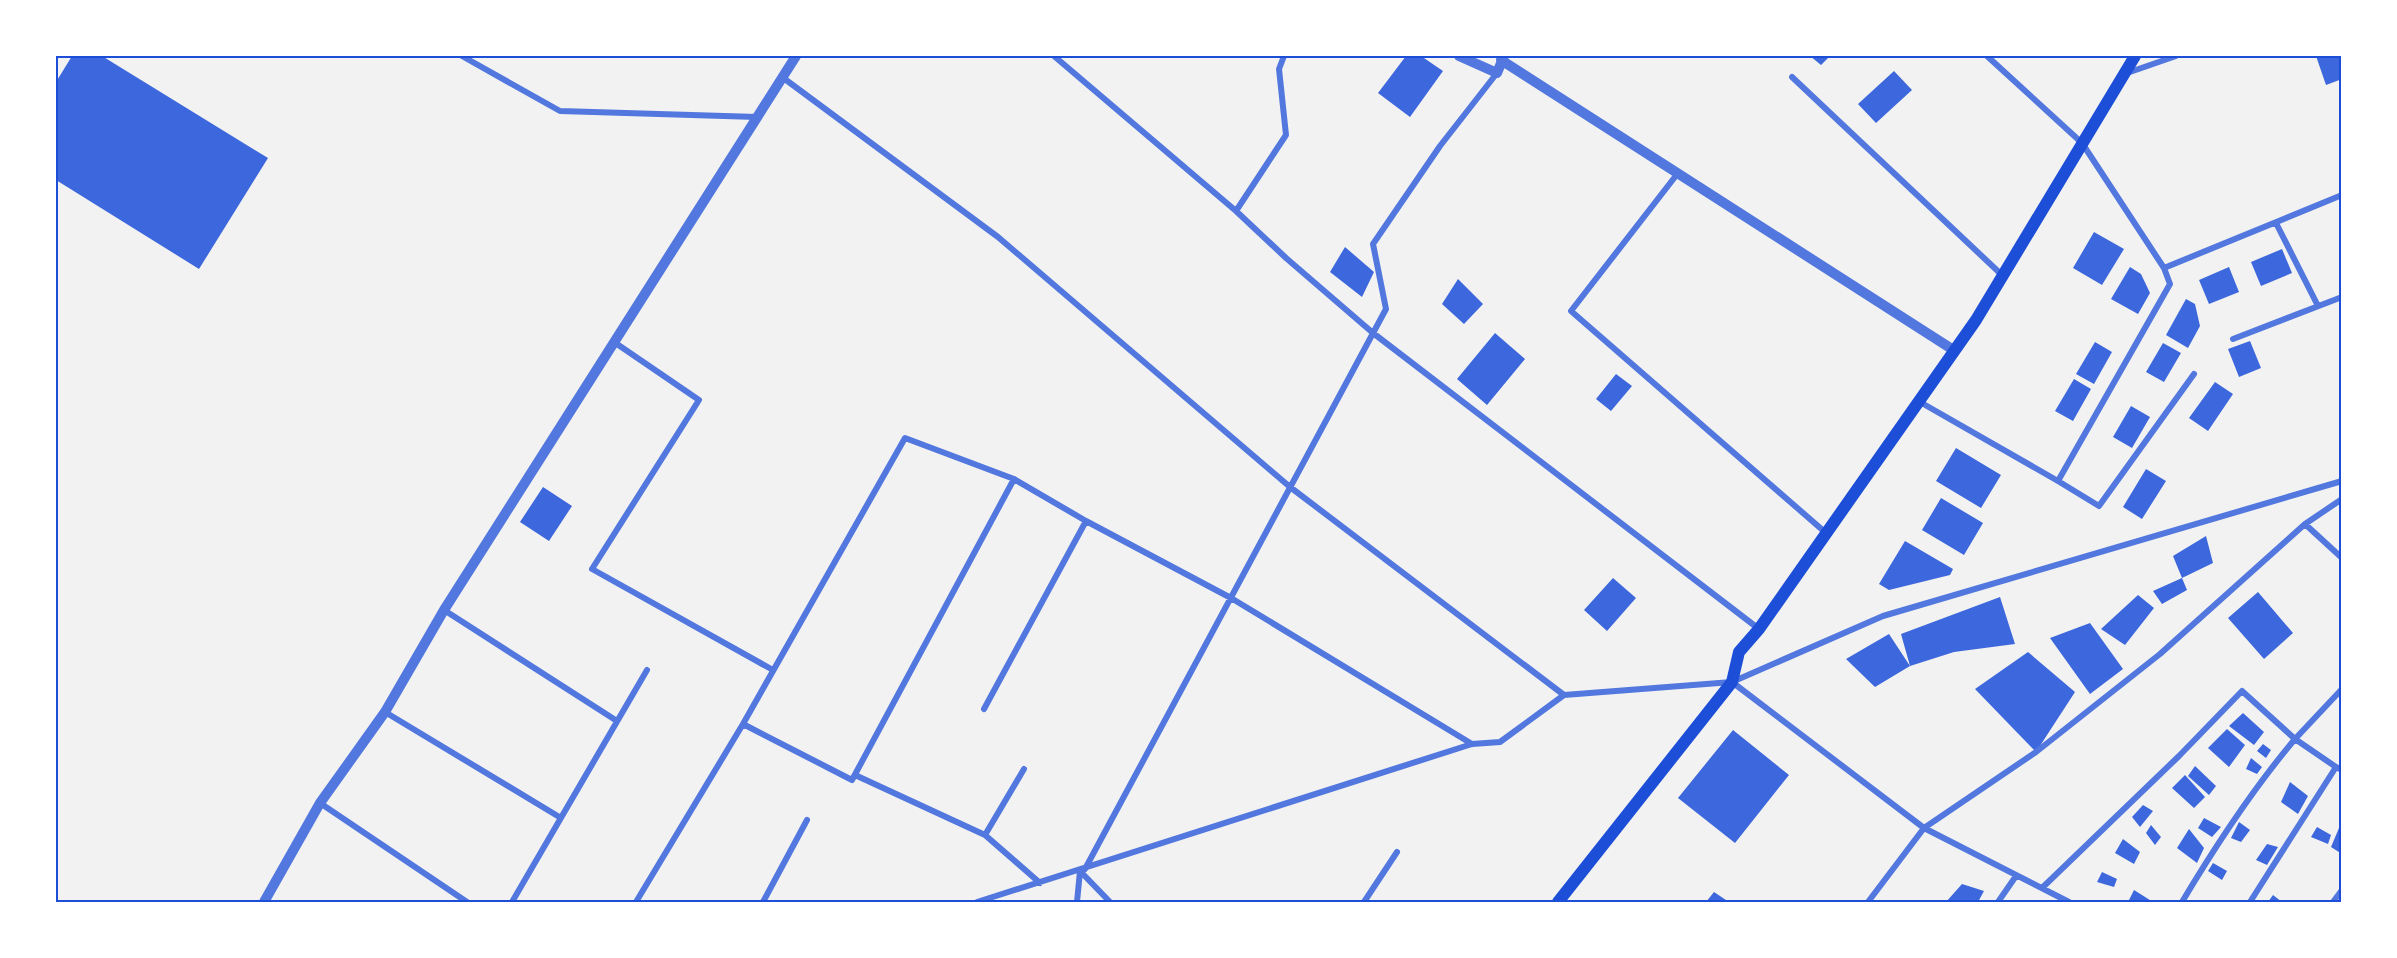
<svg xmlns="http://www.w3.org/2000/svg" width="2397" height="958" font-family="'DM Sans',sans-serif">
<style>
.building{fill:#3d67dc}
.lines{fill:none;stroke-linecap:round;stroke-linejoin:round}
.minor{stroke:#5277de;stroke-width:6}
.tertiary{stroke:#5277de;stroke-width:10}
.secondary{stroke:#1d4ed8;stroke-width:12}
.neatline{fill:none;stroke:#1d4ed8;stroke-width:2}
</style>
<rect width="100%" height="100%" fill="#f2f2f2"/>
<path class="building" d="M72,56H102L268,158L199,269L56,180V82Z
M1406,56H1421L1443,71L1410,117L1378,93Z
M1810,56H1830L1821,65Z
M2316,56H2342V79L2326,85Z
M1894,71L1912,90L1876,123L1858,104Z
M2094,232L2124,249L2102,285L2073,268Z
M1345,247L1374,272L1362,297L1330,272Z
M2282,249L2292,273L2261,286L2251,262Z
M2130,267L2141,274L2150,293L2138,314L2111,299Z
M2229,267L2239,292L2209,304L2199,280Z
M1458,279L1483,304L1464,324L1442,304Z
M2186,299L2195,304L2200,326L2188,348L2166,335Z
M1495,333L1525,359L1487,405L1457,379Z
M2250,341L2261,368L2239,377L2228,349Z
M2095,342L2112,352L2094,384L2076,374Z
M2163,343L2181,353L2164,382L2146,372Z
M1616,374L1632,386L1611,411L1596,399Z
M2074,379L2091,389L2073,421L2055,411Z
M2215,382L2233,394L2208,431L2189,418Z
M2131,406L2150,417L2132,448L2113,437Z
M1956,448L2001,475L1981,508L1936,481Z
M2146,469L2166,481L2142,519L2123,507Z
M543,487L572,506L549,541L520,522Z
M1941,498L1983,523L1964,555L1922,530Z
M2206,536L2213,563L2182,578L2187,590L2162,604L2153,591L2182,578L2173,556Z
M1905,541L1953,569L1950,575L1889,590L1879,584Z
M1613,578L1636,598L1607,631L1584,610Z
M2258,592L2293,633L2264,659L2228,618Z
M2138,595L2154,608L2125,645L2101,629Z
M2000,597L2015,644L1954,652L1910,666L1901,634Z
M2090,623L2123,669L2090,694L2050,638Z
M1889,634L1910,666L1875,687L1846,659Z
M2028,652L2075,692L2036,752L1975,689Z
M2243,713L2264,732L2254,745L2229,726Z
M2227,729L2245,745L2229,767L2208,748Z
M1733,730L1789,775L1735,843L1678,798Z
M2263,744L2271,750L2266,758L2257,751Z
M2251,758L2262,767L2257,774L2246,769Z
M2195,766L2216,786L2209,795L2188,776Z
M2185,775L2205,797L2194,808L2172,788Z
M2290,782L2308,796L2298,814L2281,802Z
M2143,805L2153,811L2140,827L2132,817Z
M2204,818L2221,827L2212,837L2198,828Z
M2239,822L2250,830L2241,842L2231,838Z
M2151,825L2161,837L2155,845L2146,833Z
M2317,827L2331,835L2328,844L2311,837Z
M2339,828L2342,829V854L2331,847Z
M2189,829L2204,848L2197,863L2177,848Z
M2123,839L2140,852L2134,864L2115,853Z
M2267,844L2278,847L2267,865L2256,860Z
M2213,863L2227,871L2222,880L2208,871Z
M2102,872L2117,879L2114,887L2097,882Z
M1962,884L1984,891L1978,902H1946Z
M2134,890L2153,902H2128Z
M1714,892L1729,902H1706Z
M2273,895L2282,902H2268Z"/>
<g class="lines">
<path class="minor" d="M462,56L560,111L757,117
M1054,56L1236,211L1286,258L1373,333L1759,629
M1987,56L2082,143L2164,268L2342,195
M2127,73L2176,56
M782,77L998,237L1290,487L1564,695
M1792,77L2003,276
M1678,173L1571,311L1826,533
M1236,211L1286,135L1279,69L1284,56
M2276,223L2318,306
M2233,339L2342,297
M614,342L699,400L592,569L773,670
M1920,402L2058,481L2170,284L2164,268
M2058,481L2099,506L2194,374
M2305,524L2342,558
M444,610L617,721
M1732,682L1924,828L2069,902
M984,709L1086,521
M385,712L561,818
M743,724L852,780L1014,479
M2336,767L2295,739L2342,689
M855,775L985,835L1040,883
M320,803L467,902
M985,835L1024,769
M1085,869L1386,309L1373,244L1440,146L1497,73
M1080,871L1110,902
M2042,888L2179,756L2242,691L2295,739C2252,790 2216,845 2182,902
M512,902L647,670
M636,902L743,724L905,438L1014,479L1086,521L1231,598L1472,744
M763,902L807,820
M977,902L1472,744L1500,742L1564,695L1732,682L1883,616L2342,481
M1077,902L1080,871
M1364,902L1397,852
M1868,902L1924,828L2036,752L2160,654L2305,524L2342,499
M1998,902L2016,876
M2250,902L2336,767L2342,770
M2333,902L2342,890"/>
<path class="tertiary" d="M1459,56L1497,73L1504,56
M1501,60L1955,351
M264,902L320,803L385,712L444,610L796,56"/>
<path class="secondary" d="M1558,902L1732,682L1739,652L1759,629L1976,320L2135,56"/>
</g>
<rect width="2397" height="958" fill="none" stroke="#ffffff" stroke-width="114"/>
<rect x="57" y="57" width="2283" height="844" class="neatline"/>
</svg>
